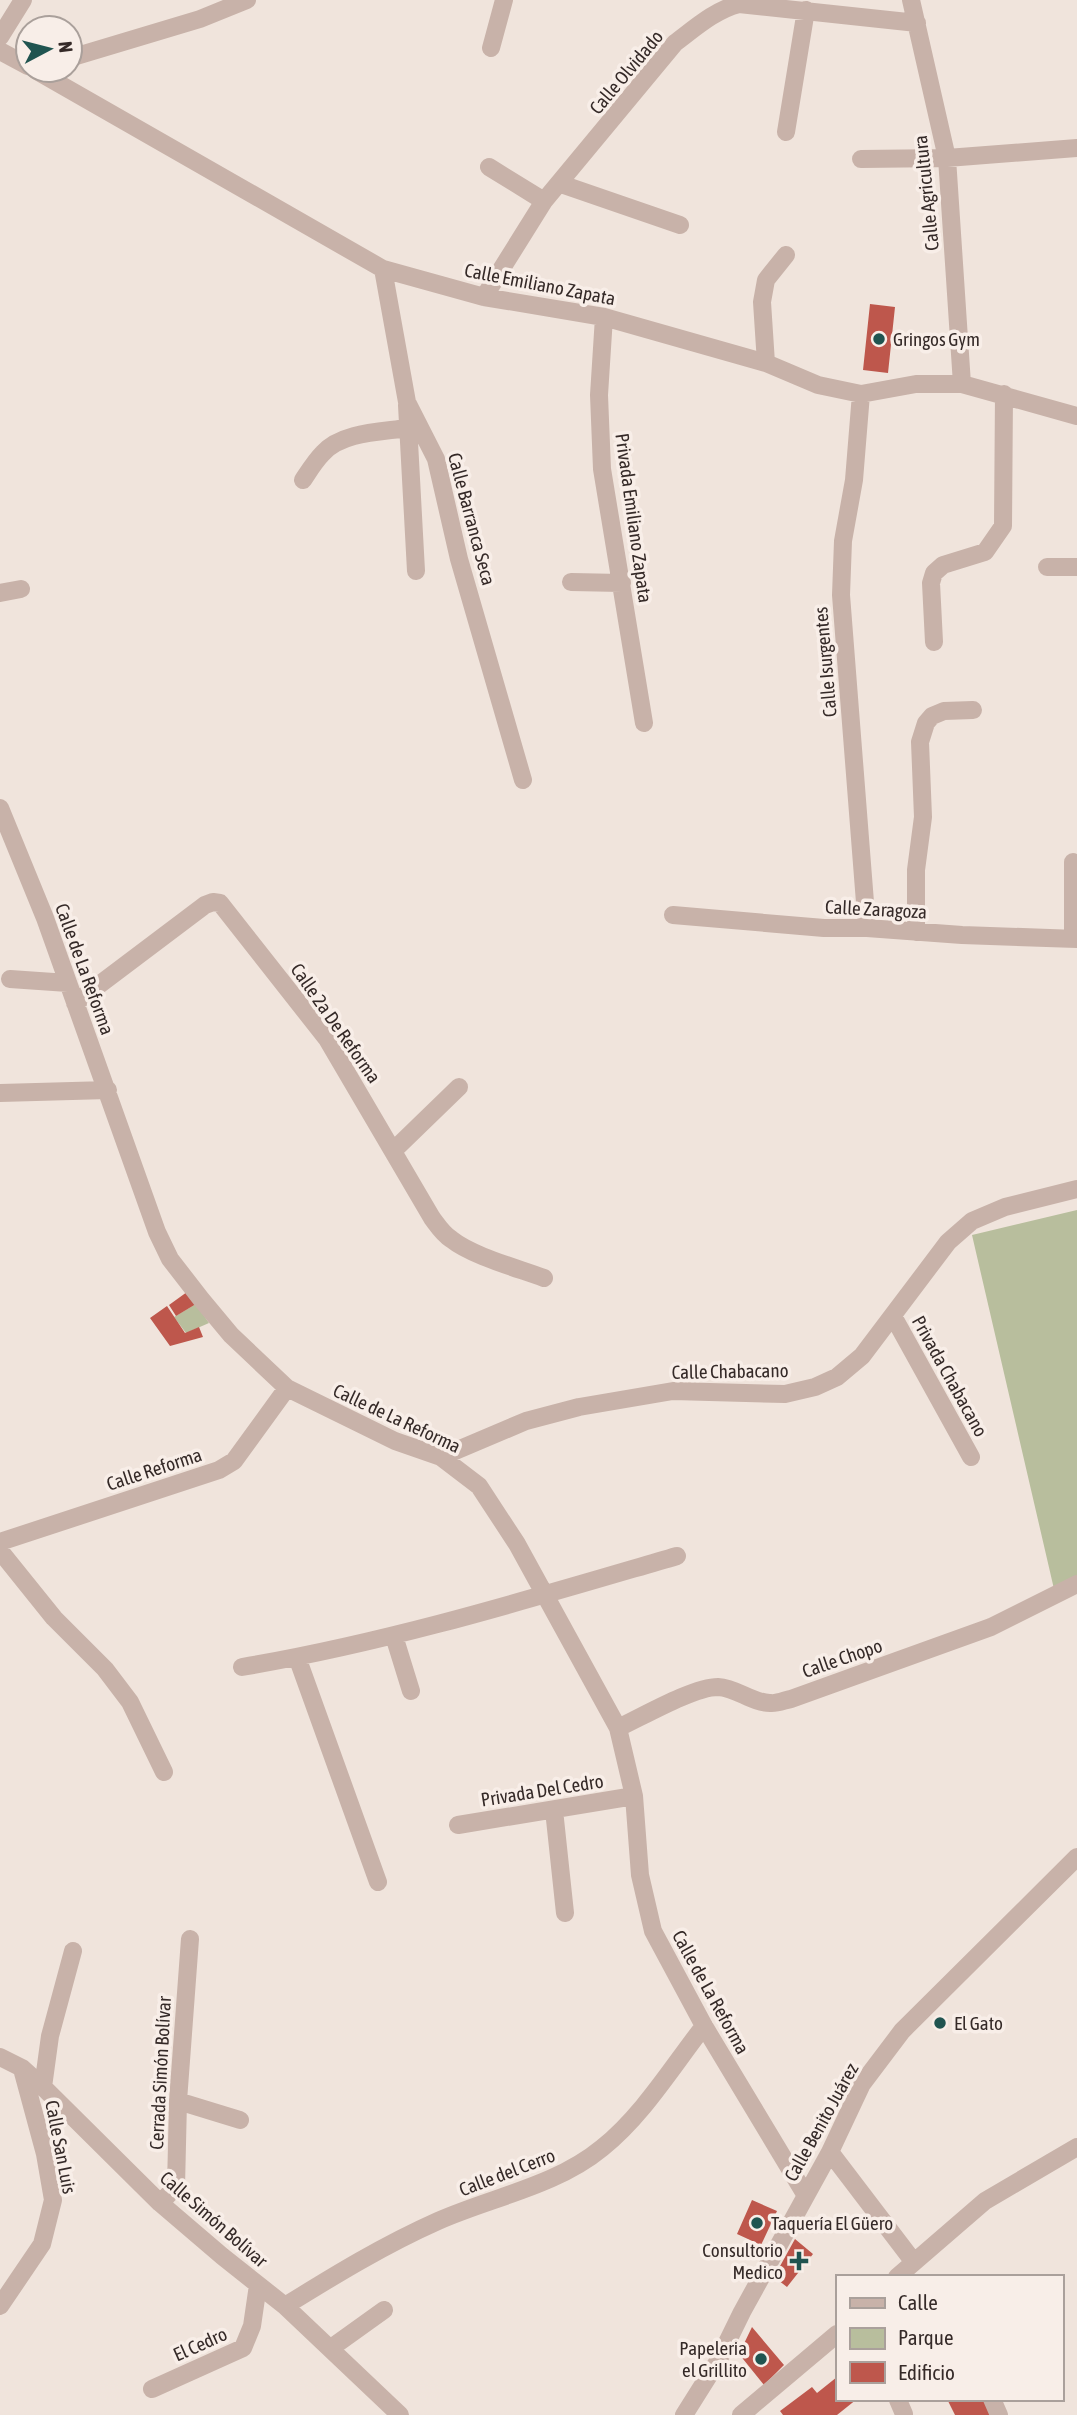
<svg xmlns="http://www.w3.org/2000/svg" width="1077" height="2415" font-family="'Asap Condensed',sans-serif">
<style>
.green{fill:#b8be9d}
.building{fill:#be574c}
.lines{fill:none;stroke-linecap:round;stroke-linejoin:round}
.minor{stroke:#c8b2a9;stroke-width:18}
.poi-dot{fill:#205450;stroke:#f8eee8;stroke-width:2.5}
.labels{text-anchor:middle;stroke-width:7;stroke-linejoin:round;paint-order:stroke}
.street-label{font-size:19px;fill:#352a28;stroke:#f8eee8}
.poi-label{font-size:19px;fill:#352a28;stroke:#f8eee8;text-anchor:start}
</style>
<rect width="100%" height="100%" fill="#f0e4dc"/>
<path class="green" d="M1077,1210V1576L1054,1589L972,1235Z
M196,1304L209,1323L186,1333L174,1317Z"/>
<path class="building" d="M870,304L895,307L888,373L863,370Z
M187,1292L196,1304L176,1316L169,1305Z
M167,1306L185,1333L199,1327L203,1337L170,1346L150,1318Z
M752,2200L777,2211L761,2245L737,2234Z
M795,2239L813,2254L787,2287L774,2277Z
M752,2327L784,2365L764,2385L739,2354Z
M837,2377V2399H857L837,2415H783L780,2411L812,2387L817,2393Z
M947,2399H984L991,2415H955Z"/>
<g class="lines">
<path class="minor" d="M911,0L947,158L962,384
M0,37L23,0
M491,48L504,0
M0,51L28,66
M70,58L200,19L247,0
M35,70L383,269L484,297L604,317L766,363L818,385L861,394L916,384H962L1077,416
M786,132L806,10
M861,159L947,158L1077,148
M489,167L544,201
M561,184L680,225
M383,269L407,402L436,459L459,559L523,780
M484,297L544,201L675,43C695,28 715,10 739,4L917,23
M604,317L599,395L602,469L644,723
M766,363L762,302L766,280L786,255
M861,394L854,480L843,541L841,595L867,928
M407,405L416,571
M303,480C309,471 315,461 323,453C342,432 381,432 407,428
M1047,567H1077
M571,582L622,583
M0,593L21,589
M934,642L931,583L934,573L943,565L985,552L1003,526L1004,394
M0,808L45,918L157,1232L170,1259L201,1299L231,1335L287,1388L395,1441L441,1457L479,1486L517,1544L618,1728L634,1796L640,1875L653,1931L704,2026L805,2194
M1073,862V939
M673,915L824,928H867L962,935L1077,939
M916,932V870L923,817L920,742L926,723L932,716L944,711L973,710
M10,979L68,983
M75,1003L205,905L213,902L220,903L327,1039L432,1218C438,1226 443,1234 451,1239C472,1256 517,1268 544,1278
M0,1093L108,1090
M393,1151L459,1087
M893,1316L971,1457
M441,1457L526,1421L579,1407L673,1391L785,1394L815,1387L837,1377L862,1356L948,1242L972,1221L1005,1207L1077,1189
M0,1542L219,1470L234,1461L287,1388
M0,1551L54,1618L105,1669L130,1702L164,1772
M394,1636L411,1691
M297,1657L378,1882
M242,1667C390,1642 533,1598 677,1556
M618,1728C642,1717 693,1687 718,1687C737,1688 752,1703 770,1703C777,1704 785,1700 791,1699L991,1627L1077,1584
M554,1810L565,1913
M458,1825L634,1796
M0,2057L22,2068L43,2087L160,2203L222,2256L285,2306L400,2415
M43,2087L50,2036L73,1951
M178,2101L240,2120
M830,2152L913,2261
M160,2203L176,2187L178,2101L190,1939
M897,2277L985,2201L1077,2147
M0,2306L42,2244L53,2200L45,2154L22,2069
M285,2306C335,2275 384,2245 438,2221C492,2197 556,2186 602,2148C643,2115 672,2067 704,2026
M331,2348L384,2310
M152,2389L243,2348L252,2326L258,2285
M992,2399L999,2415
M898,2400L904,2414
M684,2415L718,2361L742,2312L830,2152L862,2084L902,2031L1077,1857
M741,2415L837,2334"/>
</g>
<g class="poi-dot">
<circle cx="879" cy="339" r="7"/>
<circle cx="940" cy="2023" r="7"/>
<circle cx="757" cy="2223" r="7"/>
<path d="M795.5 2250.5h7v7h7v7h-7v7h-7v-7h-7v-7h7z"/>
<circle cx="761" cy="2359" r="7"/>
</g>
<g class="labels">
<g class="street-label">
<text transform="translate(626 72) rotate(-50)" y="7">Calle Olvidado</text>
<text transform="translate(926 193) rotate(-96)" y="7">Calle Agricultura</text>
<text transform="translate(540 284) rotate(11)" y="7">Calle Emiliano Zapata</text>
<text transform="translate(634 518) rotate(82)" y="7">Privada Emiliano Zapata</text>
<text transform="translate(472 519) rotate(75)" y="7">Calle Barranca Seca</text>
<text transform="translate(825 662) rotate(-95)" y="7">Calle Isurgentes</text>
<text transform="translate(876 909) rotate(3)" y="7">Calle Zaragoza</text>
<text transform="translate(85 969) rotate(70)" y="7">Calle de La Reforma</text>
<text transform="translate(336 1023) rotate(55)" y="7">Calle 2a De Reforma</text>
<text transform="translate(730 1371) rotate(-1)" y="7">Calle Chabacano</text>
<text transform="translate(950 1376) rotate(61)" y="7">Privada Chabacano</text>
<text transform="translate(397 1418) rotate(25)" y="7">Calle de La Reforma</text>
<text transform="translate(154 1469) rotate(-18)" y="7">Calle Reforma</text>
<text transform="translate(842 1658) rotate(-19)" y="7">Calle Chopo</text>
<text transform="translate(542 1790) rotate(-9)" y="7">Privada Del Cedro</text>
<text transform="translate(711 1992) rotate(61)" y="7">Calle de La Reforma</text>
<text transform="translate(160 2073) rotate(-87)" y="7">Cerrada Simón Bolívar</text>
<text transform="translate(821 2122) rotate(-61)" y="7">Calle Benito Juárez</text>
<text transform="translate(61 2147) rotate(79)" y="7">Calle San Luis</text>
<text transform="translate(507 2172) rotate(-21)" y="7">Calle del Cerro</text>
<text transform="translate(214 2219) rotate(41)" y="7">Calle Simón Bolívar</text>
<text transform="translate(200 2344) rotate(-24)" y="7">El Cedro</text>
</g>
<g class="poi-label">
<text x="893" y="346">Gringos Gym</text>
<text x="954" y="2030">El Gato</text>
<text x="771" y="2230">Taquería El Güero</text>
<text x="783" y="2257" text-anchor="end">Consultorio<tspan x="783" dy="22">Medico</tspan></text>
<text x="747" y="2355" text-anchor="end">Papeleria<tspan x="747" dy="22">el Grillito</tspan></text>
</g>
</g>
<rect x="836" y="2275" width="228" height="126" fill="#f8eee8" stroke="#aaa09b" stroke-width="2"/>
<rect x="850" y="2298" width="35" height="10" fill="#c8b2a9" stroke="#aaa09b" stroke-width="2"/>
<text x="898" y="2310" font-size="21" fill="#352a28">Calle</text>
<rect x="850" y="2328" width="35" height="21" fill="#b8be9d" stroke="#aaa09b" stroke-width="2"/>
<text x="898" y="2345" font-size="21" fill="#352a28">Parque</text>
<rect x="850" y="2362" width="35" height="21" fill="#be574c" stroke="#aaa09b" stroke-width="2"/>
<text x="898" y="2380" font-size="21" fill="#352a28">Edificio</text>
<g transform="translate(49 49) rotate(83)"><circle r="33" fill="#f8eee8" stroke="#aaa09b" stroke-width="2"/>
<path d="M0-5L12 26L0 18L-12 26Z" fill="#205450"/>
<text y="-10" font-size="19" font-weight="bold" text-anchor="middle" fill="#352a28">N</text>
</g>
</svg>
